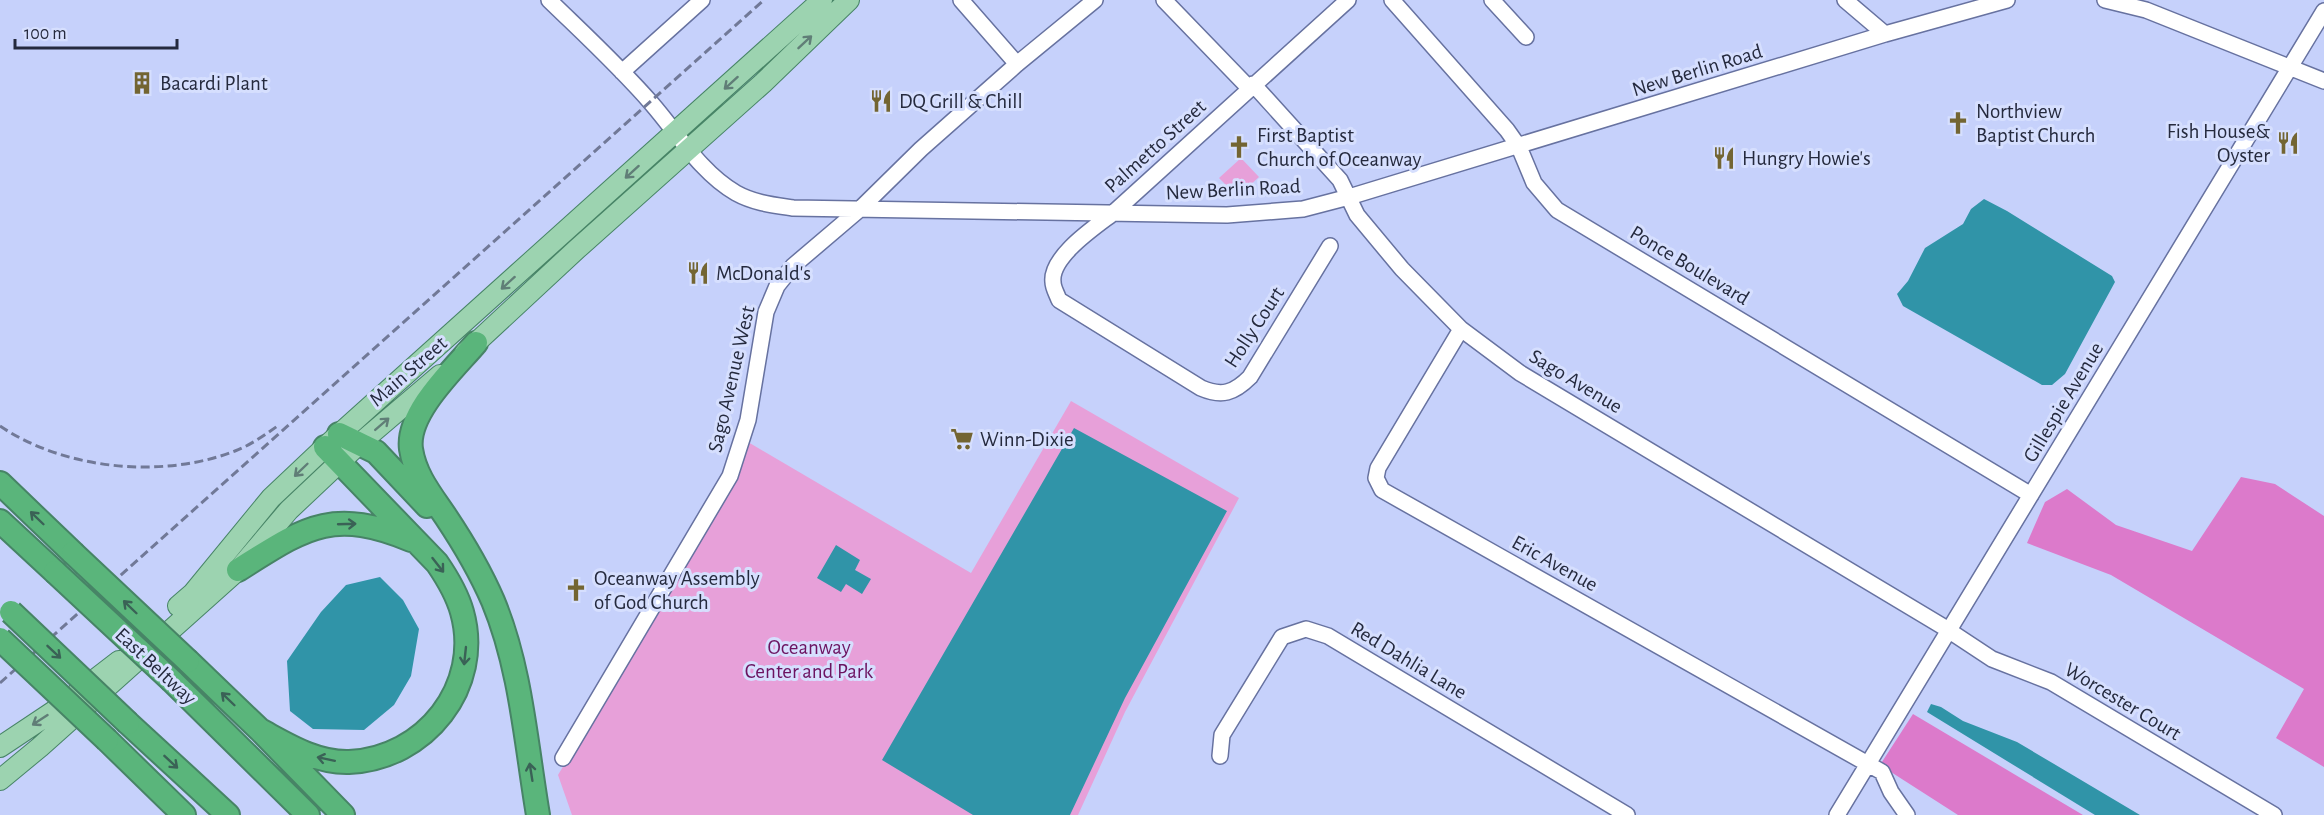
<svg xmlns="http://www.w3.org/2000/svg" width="2324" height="815" font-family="'Alegreya Sans',sans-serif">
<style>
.green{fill:#e7a0d9}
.forest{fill:#dc7acb}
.water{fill:#3094a8}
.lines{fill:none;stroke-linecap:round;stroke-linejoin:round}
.minor-casing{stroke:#6772a0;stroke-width:18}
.major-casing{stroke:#478466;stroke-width:22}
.highway-casing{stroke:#478466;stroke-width:26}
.minor{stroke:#fff;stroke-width:15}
.major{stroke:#9cd3b0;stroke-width:20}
.highway{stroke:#5ab57b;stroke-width:22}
.rail{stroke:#717997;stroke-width:3;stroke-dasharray:9 4.5;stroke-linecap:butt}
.highway-bridge-casing{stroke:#478466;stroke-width:26;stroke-linecap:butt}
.highway-bridge{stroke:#5ab57b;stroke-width:22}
.oneway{stroke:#607e77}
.oneway2{stroke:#3a6256}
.labels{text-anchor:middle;stroke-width:6;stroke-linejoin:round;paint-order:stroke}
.street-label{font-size:21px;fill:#252a3e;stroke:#d6dffe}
.poi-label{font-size:21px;fill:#252a3e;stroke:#d6dffe;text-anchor:start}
.park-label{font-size:21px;fill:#6c1361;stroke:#d6dffe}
</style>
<rect width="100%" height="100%" fill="#c6d1fb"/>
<path class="green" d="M1241,158L1259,177L1248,187L1226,185L1219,178Z
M1071,401L1239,498L1125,712L1078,815H572L558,775L739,471L748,442L971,573Z"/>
<path class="forest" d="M2241,477L2275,484L2324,516V767L2276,738L2304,689L2111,575L2027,543L2045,502L2067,489L2116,525L2192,551Z
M1913,714L2083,815H1958L1880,765Z"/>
<path class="water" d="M1984,199L2007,211L2112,276L2115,282L2065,374L2052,385H2042L1903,306L1897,294L1908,281L1925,248L1963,224L1971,209Z
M1074,428L1227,511L1125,698L1070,815H973L882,760Z
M836,545L860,560L855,570L871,579L862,594L846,584L841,592L817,578Z
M380,577L403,600L419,629L411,676L394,705L364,730L313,729L290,711L287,661L321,612L346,585Z
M1931,704L1941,707L1963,721L2017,742L2140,815H2095L1927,712Z"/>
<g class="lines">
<g class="minor-casing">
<path id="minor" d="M549,0C584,34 620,67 652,104C678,134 701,173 736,193C754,203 773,205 793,208L1227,215L1303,209L1349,197L1885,34L2007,0
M961,0L1017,64
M1164,0L1249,88
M1392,0L1507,130L1519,147L1534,183L1557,210L2031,495
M1492,0L1526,37
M1845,0L1885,34
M2105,0L2146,10L2324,81
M622,72L702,0
M1253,84L1340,180L1357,215L1402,269L1461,329L1520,373L1942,626L1992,659L2051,682L2274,815
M1330,246L1250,377C1234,393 1222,397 1201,388L1059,300C1057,294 1053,288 1053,282C1050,257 1095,227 1112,214L1348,0
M1461,329L1378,468L1376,478L1382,490L1882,772L1891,792L1907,815
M1220,756L1222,735L1282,637L1306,629L1328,636L1627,815
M563,758L730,476L748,420L766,312L777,286L793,266L860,209L921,149L1017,64L1095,0
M1837,815L2324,11"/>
</g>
<g class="major-casing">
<path id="major" d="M465,353L577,249L763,83L849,0
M178,606L193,593L271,498L325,447L822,0
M0,747L54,711L119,661
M0,780L40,747L238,570L289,510L359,444L440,375"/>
</g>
<g class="highway-casing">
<path id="highway" d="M476,343C454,369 406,413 411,449C415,476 432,496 446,517C464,544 480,571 493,601C521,668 526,744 538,815
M339,434L376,452L427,506
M0,483L73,553
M0,521L55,572
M238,570C305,528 331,507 411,540
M188,661L260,730L343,815
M172,681L308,815
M128,723L228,815
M260,730C288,745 316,763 349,762C425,759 483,686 462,612C457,594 448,579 437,563L325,447
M107,740L184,815"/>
</g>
<use href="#minor" class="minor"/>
<use href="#major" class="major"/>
<use href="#highway" class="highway"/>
<path class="rail" d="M0,426C65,470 163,479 235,451C251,445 266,434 279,425
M0,683L764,0"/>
<g class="highway-bridge-casing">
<path id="highway-bridge" d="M73,553L188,661
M55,572L172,681
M11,612L128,723
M0,639L107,740"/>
</g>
<use href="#highway-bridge" class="highway-bridge"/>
</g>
<defs><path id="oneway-shaft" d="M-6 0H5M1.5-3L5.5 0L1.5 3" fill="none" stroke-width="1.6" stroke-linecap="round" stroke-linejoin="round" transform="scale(1.5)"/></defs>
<g class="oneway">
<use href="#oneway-shaft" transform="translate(805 42) rotate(-43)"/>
<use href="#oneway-shaft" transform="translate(731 83) rotate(138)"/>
<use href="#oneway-shaft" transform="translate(632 172) rotate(138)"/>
<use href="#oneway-shaft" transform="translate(508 283) rotate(138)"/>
<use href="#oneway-shaft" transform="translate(382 424) rotate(-41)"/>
<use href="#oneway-shaft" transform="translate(301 470) rotate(136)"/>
<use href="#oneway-shaft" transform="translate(40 720) rotate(147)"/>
</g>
<g class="oneway2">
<use href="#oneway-shaft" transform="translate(37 518) rotate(-136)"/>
<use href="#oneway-shaft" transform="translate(347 524) rotate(-2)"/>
<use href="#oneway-shaft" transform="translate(438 565) rotate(52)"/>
<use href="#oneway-shaft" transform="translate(130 607) rotate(-136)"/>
<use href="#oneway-shaft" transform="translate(54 652) rotate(43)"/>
<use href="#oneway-shaft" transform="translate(465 656) rotate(96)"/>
<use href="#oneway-shaft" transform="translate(228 699) rotate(-136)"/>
<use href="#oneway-shaft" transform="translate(326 759) rotate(-168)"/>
<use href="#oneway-shaft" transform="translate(171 762) rotate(43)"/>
<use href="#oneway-shaft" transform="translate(531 772) rotate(-99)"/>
</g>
<defs>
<g id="building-bare" transform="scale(1.8)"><path d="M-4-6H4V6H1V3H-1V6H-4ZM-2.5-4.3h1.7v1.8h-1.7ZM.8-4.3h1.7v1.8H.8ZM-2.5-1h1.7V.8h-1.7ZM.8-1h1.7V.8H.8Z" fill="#736532" stroke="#d6dffe" stroke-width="2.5" paint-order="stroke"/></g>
<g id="restaurant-bare" transform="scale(1.8)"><path d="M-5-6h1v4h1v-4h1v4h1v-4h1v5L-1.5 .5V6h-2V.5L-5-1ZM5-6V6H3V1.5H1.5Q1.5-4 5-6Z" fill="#736532" stroke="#d6dffe" stroke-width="2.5" paint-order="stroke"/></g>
<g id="church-bare" transform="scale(1.8)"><path d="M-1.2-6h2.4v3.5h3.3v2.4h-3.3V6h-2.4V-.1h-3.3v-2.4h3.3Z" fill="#736532" stroke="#d6dffe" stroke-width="2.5" paint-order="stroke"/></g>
<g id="supermarket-bare" transform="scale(1.8)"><path d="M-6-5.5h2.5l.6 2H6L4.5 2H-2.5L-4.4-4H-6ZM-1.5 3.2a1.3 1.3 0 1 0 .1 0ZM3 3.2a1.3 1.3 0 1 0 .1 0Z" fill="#736532" stroke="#d6dffe" stroke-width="2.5" paint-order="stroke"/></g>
</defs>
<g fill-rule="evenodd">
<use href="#building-bare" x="142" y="83"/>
<use href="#restaurant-bare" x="881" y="101"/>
<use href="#church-bare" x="1958" y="123"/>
<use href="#restaurant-bare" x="2288" y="143"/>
<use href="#church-bare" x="1239" y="147"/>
<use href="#restaurant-bare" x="1724" y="158"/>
<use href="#restaurant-bare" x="698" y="273"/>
<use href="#supermarket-bare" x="962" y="439"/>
<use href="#church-bare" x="576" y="590"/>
</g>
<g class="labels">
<g class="street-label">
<text transform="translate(1697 70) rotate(-17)" y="7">New Berlin Road</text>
<text transform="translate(1155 146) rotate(-42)" y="7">Palmetto Street</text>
<text transform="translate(1233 189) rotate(-3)" y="7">New Berlin Road</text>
<text transform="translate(1690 265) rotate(31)" y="7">Ponce Boulevard</text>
<text transform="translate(1254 327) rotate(-57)" y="7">Holly Court</text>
<text transform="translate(408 371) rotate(-41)" y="7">Main Street</text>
<text transform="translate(731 379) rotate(-77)" y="7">Sago Avenue West</text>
<text transform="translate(1576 381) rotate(31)" y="7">Sago Avenue</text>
<text transform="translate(2063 402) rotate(-59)" y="7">Gillespie Avenue</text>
<text transform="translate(1555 563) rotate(29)" y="7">Eric Avenue</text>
<text transform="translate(1409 660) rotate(31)" y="7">Red Dahlia Lane</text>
<text transform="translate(156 666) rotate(43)" y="7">East Beltway</text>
<text transform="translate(2123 701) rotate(31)" y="7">Worcester Court</text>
</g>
<g class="poi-label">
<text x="160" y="90">Bacardi Plant</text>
<text x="899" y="108">DQ Grill &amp; Chill</text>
<text x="1976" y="118">Northview<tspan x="1976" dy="24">Baptist Church</tspan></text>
<text x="2270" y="138" text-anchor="end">Fish House&amp;<tspan x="2270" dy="24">Oyster</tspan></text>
<text x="1257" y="142">First Baptist<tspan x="1257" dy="24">Church of Oceanway</tspan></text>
<text x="1742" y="165">Hungry Howie's</text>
<text x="716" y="280">McDonald's</text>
<text x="980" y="446">Winn-Dixie</text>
<text x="594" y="585">Oceanway Assembly<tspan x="594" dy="24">of God Church</tspan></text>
</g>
<g class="park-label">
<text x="809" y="654">Oceanway<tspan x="809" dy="24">Center and Park</tspan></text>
</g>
</g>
<path d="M15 39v9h162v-9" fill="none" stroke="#252a3e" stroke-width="3"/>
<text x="24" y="39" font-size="18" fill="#252a3e" stroke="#d6dffe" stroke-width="4.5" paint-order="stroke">100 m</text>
</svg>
